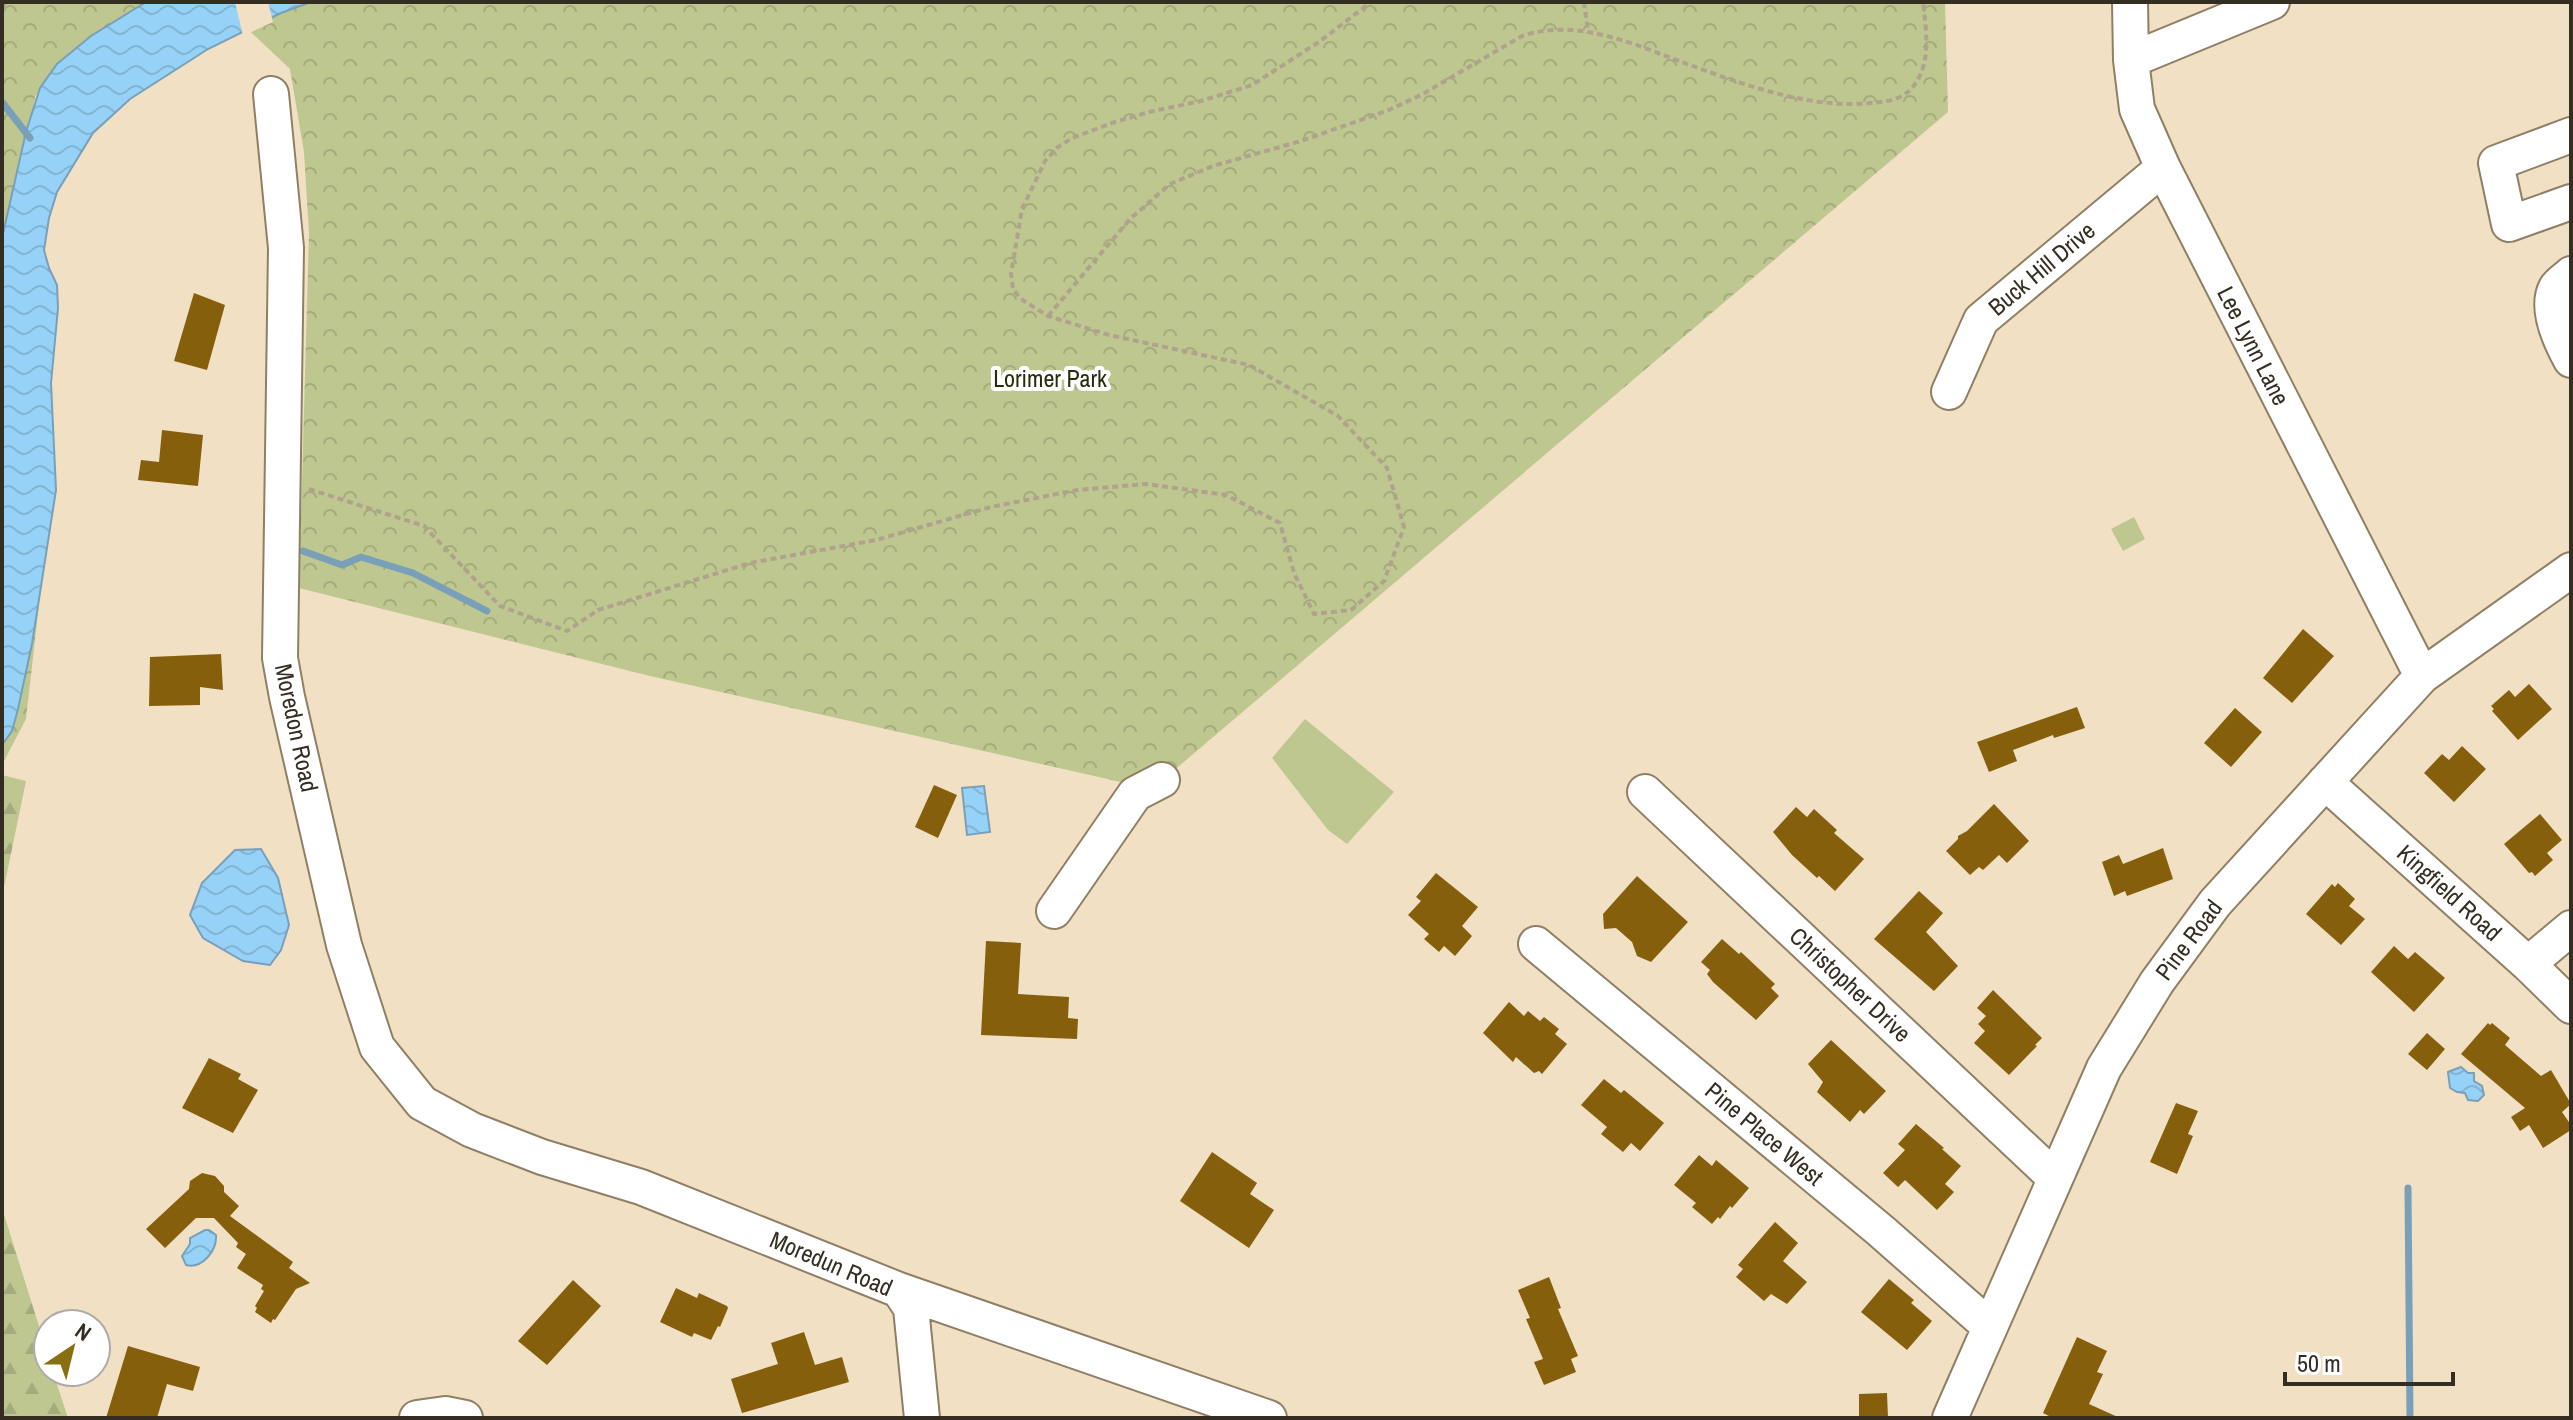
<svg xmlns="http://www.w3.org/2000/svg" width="2573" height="1420" font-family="'Archivo Narrow',sans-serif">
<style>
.forest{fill:url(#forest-firs)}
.park{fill:url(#park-crowns)}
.pitch{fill:#bec790}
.water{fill:url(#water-waves);stroke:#79a0b8;stroke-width:2}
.pier{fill:#f1e0c4}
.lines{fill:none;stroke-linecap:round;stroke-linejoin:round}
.stream{stroke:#79a0b8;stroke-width:7}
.building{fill:#855f0c}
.minor-casing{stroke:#8f7f65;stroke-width:38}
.path{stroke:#b0a28c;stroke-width:4;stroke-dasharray:6 4;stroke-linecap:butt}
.minor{stroke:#fff;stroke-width:34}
.labels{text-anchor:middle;stroke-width:8;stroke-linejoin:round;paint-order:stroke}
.street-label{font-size:24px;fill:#342d22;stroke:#fff}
.park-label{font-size:24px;fill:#292c0a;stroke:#fff}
</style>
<defs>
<pattern id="forest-firs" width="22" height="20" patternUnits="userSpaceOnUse" patternTransform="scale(2)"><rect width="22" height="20" fill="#bec790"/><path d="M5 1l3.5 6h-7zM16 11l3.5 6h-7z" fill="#a4ab7c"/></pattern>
<pattern id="park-crowns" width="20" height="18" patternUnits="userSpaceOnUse" patternTransform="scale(2)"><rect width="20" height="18" fill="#bec790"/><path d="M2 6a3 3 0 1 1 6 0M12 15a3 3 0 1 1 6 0" fill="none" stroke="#a4ab7c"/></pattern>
<pattern id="water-waves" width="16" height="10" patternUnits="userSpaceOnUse" patternTransform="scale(2)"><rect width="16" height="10" fill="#96d2f8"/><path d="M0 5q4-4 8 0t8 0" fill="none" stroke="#82b5d4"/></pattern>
</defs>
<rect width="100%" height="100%" fill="#f1e0c4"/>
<path class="forest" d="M2,775L26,781L2,897Z
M2,1208L48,1355V1372H53L68,1418H2Z"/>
<path class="park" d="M2,2H1945L1948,112L1152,789L650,676L299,588L309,233L304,152L290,69L236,18L43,84L35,97L32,115L41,587L26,719L2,765Z"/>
<path class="pitch" d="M2134,517L2145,539L2123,551L2111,529Z
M1305,719L1394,792L1347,844L1328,830L1272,758Z"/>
<path class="water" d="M146,2H311L281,13L208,49L130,99L93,133L57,192L49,218L44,250L49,268L57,285L58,308L51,383L56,490L32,644L18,709L12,731L2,745V238L26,132L40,88L57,64L91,36Z
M984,786L990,832L967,835L962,788Z
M261,849L278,878L289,925L281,950L270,965L243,961L203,938L190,915L202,883L235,850Z
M2461,1067L2468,1073H2474V1081L2482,1086L2484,1095L2478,1101L2468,1100L2465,1093L2457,1092L2450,1088L2448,1072Z
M205,1230H209L216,1235C217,1251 202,1269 186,1265L182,1256L190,1244V1238Z"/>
<path class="pier" d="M235,2H268L273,22L243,36Z"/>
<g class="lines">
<path class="stream" d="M2,102L30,138
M303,551L342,565L361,557L413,573L487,611
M2408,1188L2410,1418"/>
</g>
<path class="building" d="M194,293L225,305L207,370L174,361Z
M162,430L203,435L198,486L138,480L141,460L159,462Z
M2303,629L2334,656L2292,703L2263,678Z
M221,654L223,690L200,687V705L149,706L150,657Z
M2529,684L2552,709L2518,740L2492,711L2494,709L2491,706L2509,690L2515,697Z
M2077,707L2085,728L2054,738L2053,735L2013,750L2017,761L1989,772L1977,742Z
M2235,708L2262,732L2231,767L2204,743Z
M2462,746L2486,769L2454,802L2424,773L2442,754L2449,760Z
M934,785L957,795L938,838L915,827Z
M1994,804L2029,841L2007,863L1999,855L1983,870L1979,867L1970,875L1946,851L1958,839V836L1967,831Z
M1796,807L1807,817L1814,809L1837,830L1834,833L1864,859L1835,891L1819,876L1817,878L1792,855L1773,832Z
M2540,814L2562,840L2547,853L2553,860L2535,876L2532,872L2529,873L2504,844Z
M2163,848L2173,879L2127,896L2125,891L2114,896L2102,862L2119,855L2123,864Z
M1436,873L1478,907L1462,926L1472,936L1455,956L1444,946L1439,952L1424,939L1429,934L1408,915L1421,901L1416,897Z
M1637,876L1688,922L1651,962L1637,956L1632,942L1616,928L1604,929L1603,914Z
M2338,883L2355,899L2349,906L2365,919L2341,945L2306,914L2332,884L2335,887Z
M1919,891L1943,913L1926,932L1958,966L1934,991L1874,939Z
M1722,939L1739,954L1741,952L1775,984L1771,988L1779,996L1756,1020L1713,982L1707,974L1710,970L1701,962Z
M986,941L1021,943L1018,994L1069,997L1068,1018L1078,1019L1077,1039L981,1035Z
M2394,946L2408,959L2415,952L2445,978L2414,1012L2371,972Z
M1993,990L2042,1038L2035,1045L2037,1046L2009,1075L1974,1043L1985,1031L1978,1024L1986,1016L1977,1008Z
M1509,1002L1524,1016L1528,1011L1540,1021L1544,1017L1559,1029L1555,1034L1567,1044L1542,1074L1539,1071L1534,1073L1516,1057L1513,1062L1483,1033Z
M2488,1023L2490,1025L2492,1023L2510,1038L2505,1045L2541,1076L2551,1070L2571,1104L2562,1112L2571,1125V1130L2543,1148L2529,1125L2520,1131L2511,1117L2525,1108L2461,1054Z
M2427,1033L2445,1049L2427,1070L2408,1054Z
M1831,1040L1886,1091L1864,1114L1860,1110L1850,1122L1817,1092L1823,1082L1808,1064Z
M209,1058L241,1074L238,1079L258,1090L233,1133L182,1108Z
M1604,1079L1621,1093L1624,1090L1664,1123L1640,1151L1631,1143L1623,1152L1601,1134L1607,1127L1581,1105Z
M2176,1103L2198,1111L2188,1134L2193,1136L2177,1174L2150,1162Z
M1916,1124L1944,1148L1942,1149L1961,1166L1945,1184L1954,1192L1937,1210L1905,1180L1898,1187L1883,1173L1905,1150L1898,1144Z
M1212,1152L1257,1183L1250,1194L1274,1210L1249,1248L1180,1201Z
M1699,1155L1712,1166L1716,1160L1749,1188L1732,1208L1730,1206L1720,1219L1718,1217L1712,1224L1692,1207L1696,1203L1674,1185Z
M202,1173L215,1176L224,1186V1192L239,1206L230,1216L293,1262L289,1268L310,1283L296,1289L275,1320L273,1319L271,1323L255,1312L257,1308L255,1306L264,1291L261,1289L263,1285L237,1268L246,1254L236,1247L238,1243L214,1218H196L165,1248L146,1229L189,1189L190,1181Z
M1775,1222L1798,1243L1783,1261L1807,1282L1787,1304L1771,1294L1764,1301L1736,1277L1743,1269L1738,1265Z
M1549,1277L1561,1308L1558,1309L1578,1356L1571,1359L1576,1372L1544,1385L1534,1362L1543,1359L1526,1319L1530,1318L1518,1290Z
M1889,1279L1914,1300L1911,1303L1932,1321L1907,1350L1861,1312Z
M573,1280L601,1306L547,1365L518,1341Z
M676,1288L697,1298L699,1293L727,1306L728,1308L720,1327L718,1326L711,1340L694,1333L692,1337L660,1322Z
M804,1332L815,1365L842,1357L849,1382L742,1413L731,1379L778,1364L771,1343Z
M2077,1337L2107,1351L2097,1372L2103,1374L2089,1404L2120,1418H2053L2043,1413Z
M128,1346L200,1367L193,1391L167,1384L157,1418H106Z
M1887,1393L1888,1418H1859V1394Z"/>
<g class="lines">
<g class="minor-casing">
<path id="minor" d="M2130,2L2131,60L2137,109L2163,168L2422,676
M2131,60L2272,2
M271,94L286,248L280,658L287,697L344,945L377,1047L422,1103L472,1130L542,1157L641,1187L899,1290L911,1308L922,1418
M2571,135L2496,163L2509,224L2571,202
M2571,274C2567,278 2559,283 2556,288C2545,308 2561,342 2571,360
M1949,392L1981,320L2163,168
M2325,782L2528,964L2571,1006
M1645,792L2055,1178
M1054,911L1135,794L1162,780
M1536,944L1881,1231L1990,1327
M2528,964L2571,928
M899,1290L1269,1418
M417,1418L445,1414L465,1418
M1950,1418L2104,1068L2157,982L2215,903L2422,676L2571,570"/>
</g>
<path class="path" d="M1584,2L1588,32
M2,9L6,2
M1048,316L1130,219L1170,184L1213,166L1301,141L1389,110L1421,95L1522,36C1577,17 1636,45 1687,64C1745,85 1809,109 1871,103C1885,102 1900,100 1910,90C1933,66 1926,31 1923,2
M309,489L424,526L500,606L567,631L598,610L750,563L876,540L991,507L1077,490L1146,484L1226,495L1280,523L1294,573L1314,614L1351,610L1384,581L1404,527L1387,468L1338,416L1249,365L1109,335L1048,316L1021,299L1013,289L1011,274L1022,209L1045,161L1058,147L1072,138L1112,123L1149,112L1201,101L1252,85L1319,42L1371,2"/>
<use href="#minor" class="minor"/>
</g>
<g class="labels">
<g class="street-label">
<text transform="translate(2042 269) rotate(-40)" y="8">Buck Hill Drive</text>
<text transform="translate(2253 346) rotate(63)" y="8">Lee Lynn Lane</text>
<text transform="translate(296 728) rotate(78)" y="8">Moredon Road</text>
<text transform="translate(2449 893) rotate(42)" y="8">Kingfield Road</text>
<text transform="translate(2189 940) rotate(-53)" y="8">Pine Road</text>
<text transform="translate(1850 985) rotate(43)" y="8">Christopher Drive</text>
<text transform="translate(1764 1134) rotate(40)" y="8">Pine Place West</text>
<text transform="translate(831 1264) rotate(23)" y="8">Moredun Road</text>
</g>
<g class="park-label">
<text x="1050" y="387">Lorimer Park</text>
</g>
</g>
<rect width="2573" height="1420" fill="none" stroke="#342d22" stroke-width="8"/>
<g transform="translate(72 1348) rotate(35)"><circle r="38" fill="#ffffff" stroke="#aeaba7" stroke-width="2"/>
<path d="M0-6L14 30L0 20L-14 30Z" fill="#886f0f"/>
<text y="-12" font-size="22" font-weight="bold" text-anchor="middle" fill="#342d22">N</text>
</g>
<path d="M2285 1372v12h168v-12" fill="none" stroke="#342d22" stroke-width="4"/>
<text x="2297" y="1372" font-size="24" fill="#342d22" stroke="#ffffff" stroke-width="6" paint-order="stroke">50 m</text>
</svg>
